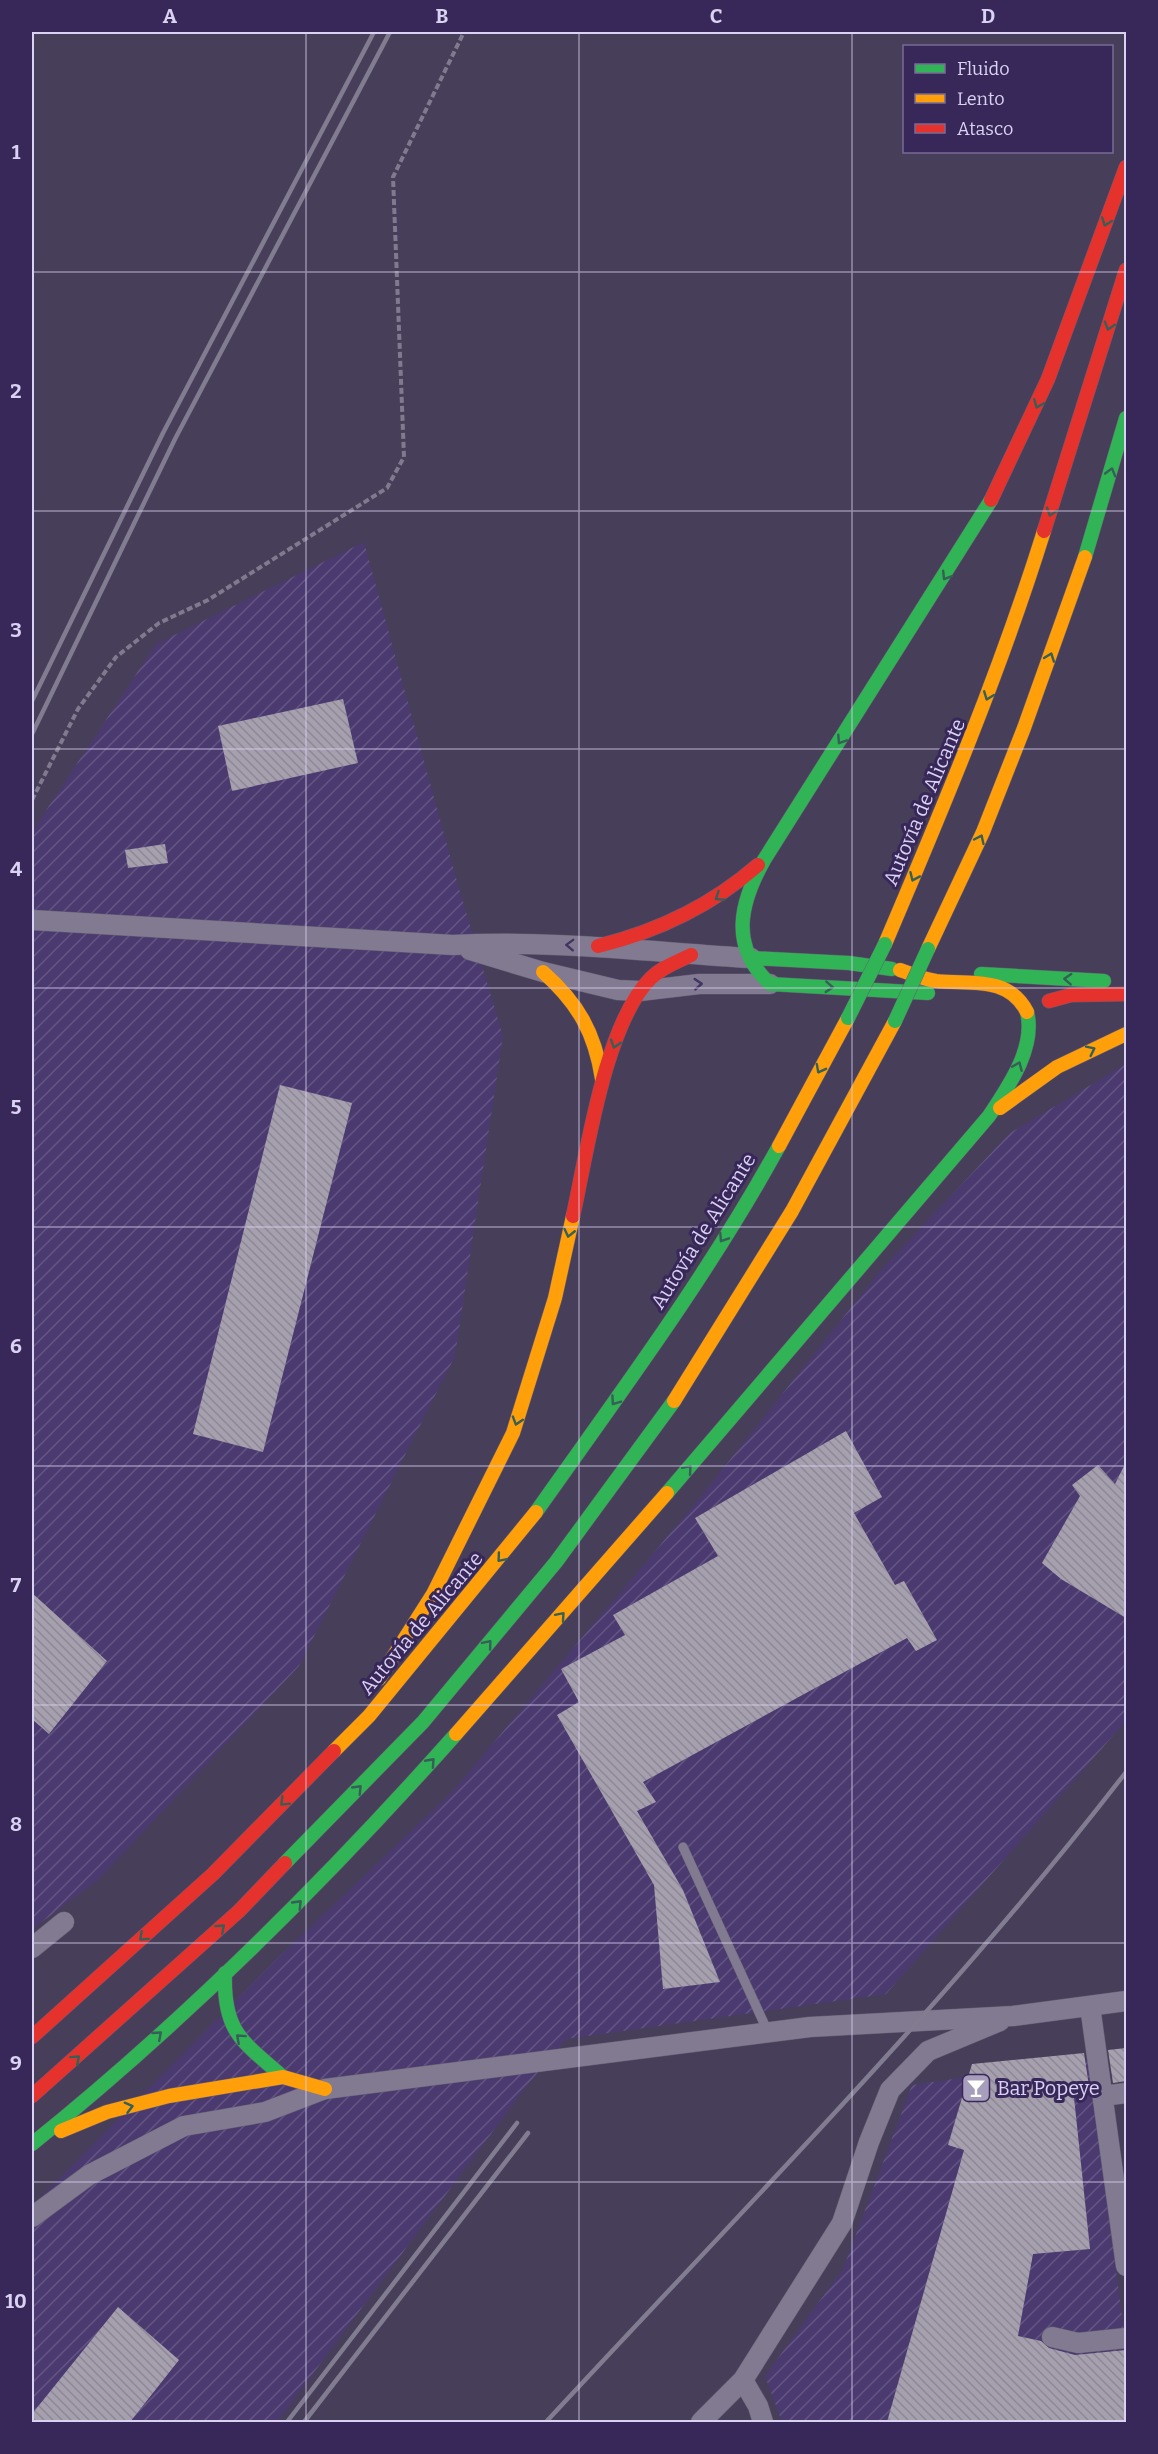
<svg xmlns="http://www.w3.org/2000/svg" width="1158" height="2454" font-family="Bitter,serif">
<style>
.industrial{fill:url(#industrial-furrows)}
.building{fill:url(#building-back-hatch)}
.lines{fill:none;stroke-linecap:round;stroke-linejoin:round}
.lane-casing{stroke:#635c73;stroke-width:10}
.street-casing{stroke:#635c73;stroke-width:21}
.fast-casing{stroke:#635c73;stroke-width:15}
.slow-casing{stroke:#635c73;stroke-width:15}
.jam-casing{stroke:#635c73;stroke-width:15}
.path{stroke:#817a8f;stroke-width:4;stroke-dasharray:6 3;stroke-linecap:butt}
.lane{stroke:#817a90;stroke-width:9}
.street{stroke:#817a90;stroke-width:20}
.fast{stroke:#30b455;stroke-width:14}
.slow{stroke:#ff9f0a;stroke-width:14}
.jam{stroke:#e5322d;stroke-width:14}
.rail{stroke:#827c90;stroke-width:4.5}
.fast-bridge-casing{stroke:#635c73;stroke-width:15;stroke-linecap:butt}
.fast-bridge{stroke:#30b455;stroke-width:14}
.oneway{stroke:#355f57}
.oneway2{stroke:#433361}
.grid{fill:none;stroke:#dad2f2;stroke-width:1.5;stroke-opacity:0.55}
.labels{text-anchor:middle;stroke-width:6;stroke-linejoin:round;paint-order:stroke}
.street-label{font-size:20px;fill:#dad2f2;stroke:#382759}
.poi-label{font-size:20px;fill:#dad2f2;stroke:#382759;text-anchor:start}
.neatline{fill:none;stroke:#dad2f2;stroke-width:2}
.grid-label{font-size:20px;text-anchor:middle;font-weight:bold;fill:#dad2f2}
</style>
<defs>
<pattern id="industrial-furrows" width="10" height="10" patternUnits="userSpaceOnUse" patternTransform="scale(1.5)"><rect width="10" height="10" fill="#4b3a6f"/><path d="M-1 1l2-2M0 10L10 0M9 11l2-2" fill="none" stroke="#645684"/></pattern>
<pattern id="building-back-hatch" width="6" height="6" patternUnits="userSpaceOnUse" patternTransform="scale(1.5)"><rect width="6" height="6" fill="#a6a0ae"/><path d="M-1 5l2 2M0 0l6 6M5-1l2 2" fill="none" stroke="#8d8895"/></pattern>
</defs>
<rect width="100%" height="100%" fill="#473e59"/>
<path class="industrial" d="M364,542L458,885L503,1036L455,1356L299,1666L97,1881L32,1929V838L37,824L156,644Z
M1126,1064V1721L886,1994L566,2039L525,2088L277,2422H32V2206L279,1957L452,1792L694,1505L881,1270L1010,1133Z
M1089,2059L1126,2348V2422H782L765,2376L843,2269L912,2085Z"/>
<path class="building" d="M343,699L358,763L232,791L218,726Z
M165,844L168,863L128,868L125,850Z
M280,1085L352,1103L263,1452L193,1434Z
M846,1431L882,1497L854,1513L895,1585L904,1581L937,1640L916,1651L907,1638L643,1782L656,1802L637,1811L683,1890L720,1982L663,1989L654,1885L557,1715L579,1702L561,1669L625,1635L613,1615L718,1556L695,1518Z
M1126,1462V1618L1061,1579L1042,1563L1080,1496L1072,1485L1098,1465L1115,1484Z
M32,1593L107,1661L49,1734L32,1719Z
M1126,2048V2081L1113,2083L1108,2050Z
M1084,2053L1089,2086L1073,2088L1090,2249L1033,2254L1018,2336L1041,2341L1049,2348L1075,2355L1126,2350V2422H887L964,2150L948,2145L972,2064Z
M118,2307L179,2360L130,2422H32V2414Z"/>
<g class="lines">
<g class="lane-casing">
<path id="lane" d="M683,1847L768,2032"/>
</g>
<g class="street-casing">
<path id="street" d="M32,920L453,945C553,940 651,952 751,958
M470,950L543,972L618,990L640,991L699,984H770
M32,1948L64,1922
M1090,2006L1126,2266
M1103,2096L1126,2093
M32,2217L89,2175L184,2126L265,2112L325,2089L810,2027L1013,2016L1126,2001
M1052,2337L1078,2343L1126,2338
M701,2422L743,2380
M763,2422L758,2406L743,2380L842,2223L869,2142L890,2090L928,2051L1000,2021"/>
</g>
<g class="fast-casing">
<path id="fast" d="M1085,557L1126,418
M751,958L849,963L892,969
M981,974L1104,981
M770,984L928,993
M770,984C729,946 740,903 764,860L991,500
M667,1493L989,1116C1008,1087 1036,1048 1027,1012
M536,1512C620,1393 709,1274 779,1146
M285,1863L423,1722L556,1562L674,1401
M225,1973C223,2032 242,2041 283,2077
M32,2144C185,2021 326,1880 456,1734"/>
</g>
<g class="slow-casing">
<path id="slow" d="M885,944C943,808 1000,672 1044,531
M928,949L983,832L1024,728L1085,557
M900,970C912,974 923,979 936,981C970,985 1008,975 1027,1012
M543,972C578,1003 595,1033 602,1079
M1000,1108L1057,1067L1126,1034
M779,1146L848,1018
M674,1401L792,1211L895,1021
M379,1679L433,1594L513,1433L555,1298L573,1216
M456,1734L667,1493
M334,1751L369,1716L536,1512
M61,2131L107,2112L169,2096L283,2077L325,2089"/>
</g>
<g class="jam-casing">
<path id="jam" d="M991,500L1048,379L1126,167
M1044,531L1126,270
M598,946C659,931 711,906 758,865
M1049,1001L1071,995L1126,994
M573,1216C587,1153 605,1023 651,978C662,967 677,962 691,955
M32,2037L213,1874L334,1751
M32,2096L239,1911L285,1863"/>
</g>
<path class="path" d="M32,800L78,709L116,657L159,623L208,600L387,488L404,457L393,177L464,32"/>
<use href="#lane" class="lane"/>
<use href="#street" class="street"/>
<use href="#fast" class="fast"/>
<use href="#slow" class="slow"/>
<use href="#jam" class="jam"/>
<path class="rail" d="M32,701L163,433L374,32
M32,734L175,439L390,32
M287,2422L517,2123
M304,2422L528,2133
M546,2422C743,2209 949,2002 1126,1772"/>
<g class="fast-bridge-casing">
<path id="fast-bridge" d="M848,1018L885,944
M895,1021L928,949"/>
</g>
<use href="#fast-bridge" class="fast-bridge"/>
</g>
<defs><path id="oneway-chevron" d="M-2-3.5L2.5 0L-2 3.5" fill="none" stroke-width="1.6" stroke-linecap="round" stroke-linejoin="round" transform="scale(1.5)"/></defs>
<g class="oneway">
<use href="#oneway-chevron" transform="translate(1106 222) rotate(110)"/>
<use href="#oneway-chevron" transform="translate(1109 326) rotate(107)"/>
<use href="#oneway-chevron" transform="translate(1038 404) rotate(112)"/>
<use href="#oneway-chevron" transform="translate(1111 472) rotate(-74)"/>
<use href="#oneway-chevron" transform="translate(1051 512) rotate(108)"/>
<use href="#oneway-chevron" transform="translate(946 576) rotate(122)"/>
<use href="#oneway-chevron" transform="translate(1050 657) rotate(-70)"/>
<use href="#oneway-chevron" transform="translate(988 696) rotate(111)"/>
<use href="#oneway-chevron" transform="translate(841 740) rotate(123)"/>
<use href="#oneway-chevron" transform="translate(980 839) rotate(-65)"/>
<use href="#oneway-chevron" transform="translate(914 877) rotate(114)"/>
<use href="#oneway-chevron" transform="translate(719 897) rotate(146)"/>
<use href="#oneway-chevron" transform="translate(1068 979) rotate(-177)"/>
<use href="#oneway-chevron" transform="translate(829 987) rotate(3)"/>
<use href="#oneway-chevron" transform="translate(615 1044) rotate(108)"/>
<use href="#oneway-chevron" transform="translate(1091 1050) rotate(-26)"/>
<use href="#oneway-chevron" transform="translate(1018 1066) rotate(-67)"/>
<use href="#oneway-chevron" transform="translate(820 1069) rotate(118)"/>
<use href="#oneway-chevron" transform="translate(569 1233) rotate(103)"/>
<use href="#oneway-chevron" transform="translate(723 1238) rotate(123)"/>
<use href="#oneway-chevron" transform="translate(615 1401) rotate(125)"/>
<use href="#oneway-chevron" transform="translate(517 1421) rotate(107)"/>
<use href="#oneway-chevron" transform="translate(688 1469) rotate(-49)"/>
<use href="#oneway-chevron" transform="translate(501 1558) rotate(130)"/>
<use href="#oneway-chevron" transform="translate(561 1616) rotate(-49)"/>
<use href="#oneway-chevron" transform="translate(488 1644) rotate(-50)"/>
<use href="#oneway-chevron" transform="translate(431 1762) rotate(-48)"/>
<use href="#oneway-chevron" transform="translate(358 1789) rotate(-46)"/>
<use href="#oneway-chevron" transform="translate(284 1802) rotate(135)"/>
<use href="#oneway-chevron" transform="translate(298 1904) rotate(-46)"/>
<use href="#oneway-chevron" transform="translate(221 1928) rotate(-42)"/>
<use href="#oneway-chevron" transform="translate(143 1937) rotate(138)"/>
<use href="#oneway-chevron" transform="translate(158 2035) rotate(-41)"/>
<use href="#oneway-chevron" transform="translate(240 2038) rotate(-138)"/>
<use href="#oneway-chevron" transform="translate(76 2059) rotate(-42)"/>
<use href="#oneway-chevron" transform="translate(129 2107) rotate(-15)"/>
</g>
<g class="oneway2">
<use href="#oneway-chevron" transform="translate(570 945) rotate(-178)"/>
<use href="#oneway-chevron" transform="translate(698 984) rotate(-4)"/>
</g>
<path class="grid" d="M306,32V2422M579,32V2422M852,32V2422M32,272H1126M32,511H1126M32,749H1126M32,988H1126M32,1227H1126M32,1466H1126M32,1705H1126M32,1943H1126M32,2182H1126"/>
<defs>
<g id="bar-square" transform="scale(1.5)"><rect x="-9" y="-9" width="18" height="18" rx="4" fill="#a79ebc" stroke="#382759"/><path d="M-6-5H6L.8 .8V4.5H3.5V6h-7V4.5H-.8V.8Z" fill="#fff"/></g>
</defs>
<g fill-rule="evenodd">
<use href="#bar-square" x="976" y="2088"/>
</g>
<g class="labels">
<g class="street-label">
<text transform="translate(924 802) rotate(-67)" y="7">Autovía de Alicante</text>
<text transform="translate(703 1231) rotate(-58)" y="7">Autovía de Alicante</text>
<text transform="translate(421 1623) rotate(-50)" y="7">Autovía de Alicante</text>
</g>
<g class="poi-label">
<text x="997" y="2095">Bar Popeye</text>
</g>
</g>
<rect width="1158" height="2454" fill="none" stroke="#382759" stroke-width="66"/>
<rect x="903" y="45" width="210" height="108" fill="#382759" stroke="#796b96" stroke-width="1.5"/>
<rect x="915" y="64" width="30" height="9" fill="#30b455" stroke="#796b96" stroke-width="1.5"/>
<text x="957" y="75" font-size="18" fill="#dad2f2">Fluido</text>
<rect x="915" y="94" width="30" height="9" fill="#ff9f0a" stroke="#796b96" stroke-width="1.5"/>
<text x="957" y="105" font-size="18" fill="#dad2f2">Lento</text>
<rect x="915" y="124" width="30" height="9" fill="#e5322d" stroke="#796b96" stroke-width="1.5"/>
<text x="957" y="135" font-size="18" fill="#dad2f2">Atasco</text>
<rect x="33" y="33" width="1092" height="2388" class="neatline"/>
<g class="grid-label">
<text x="170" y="23">A</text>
<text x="442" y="23">B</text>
<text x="716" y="23">C</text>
<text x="988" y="23">D</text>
<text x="16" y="159">1</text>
<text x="16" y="398">2</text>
<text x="16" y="637">3</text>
<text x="16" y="876">4</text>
<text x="16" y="1114">5</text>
<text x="16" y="1353">6</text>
<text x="16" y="1592">7</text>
<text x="16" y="1831">8</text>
<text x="16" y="2070">9</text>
<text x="16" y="2308">10</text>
</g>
</svg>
